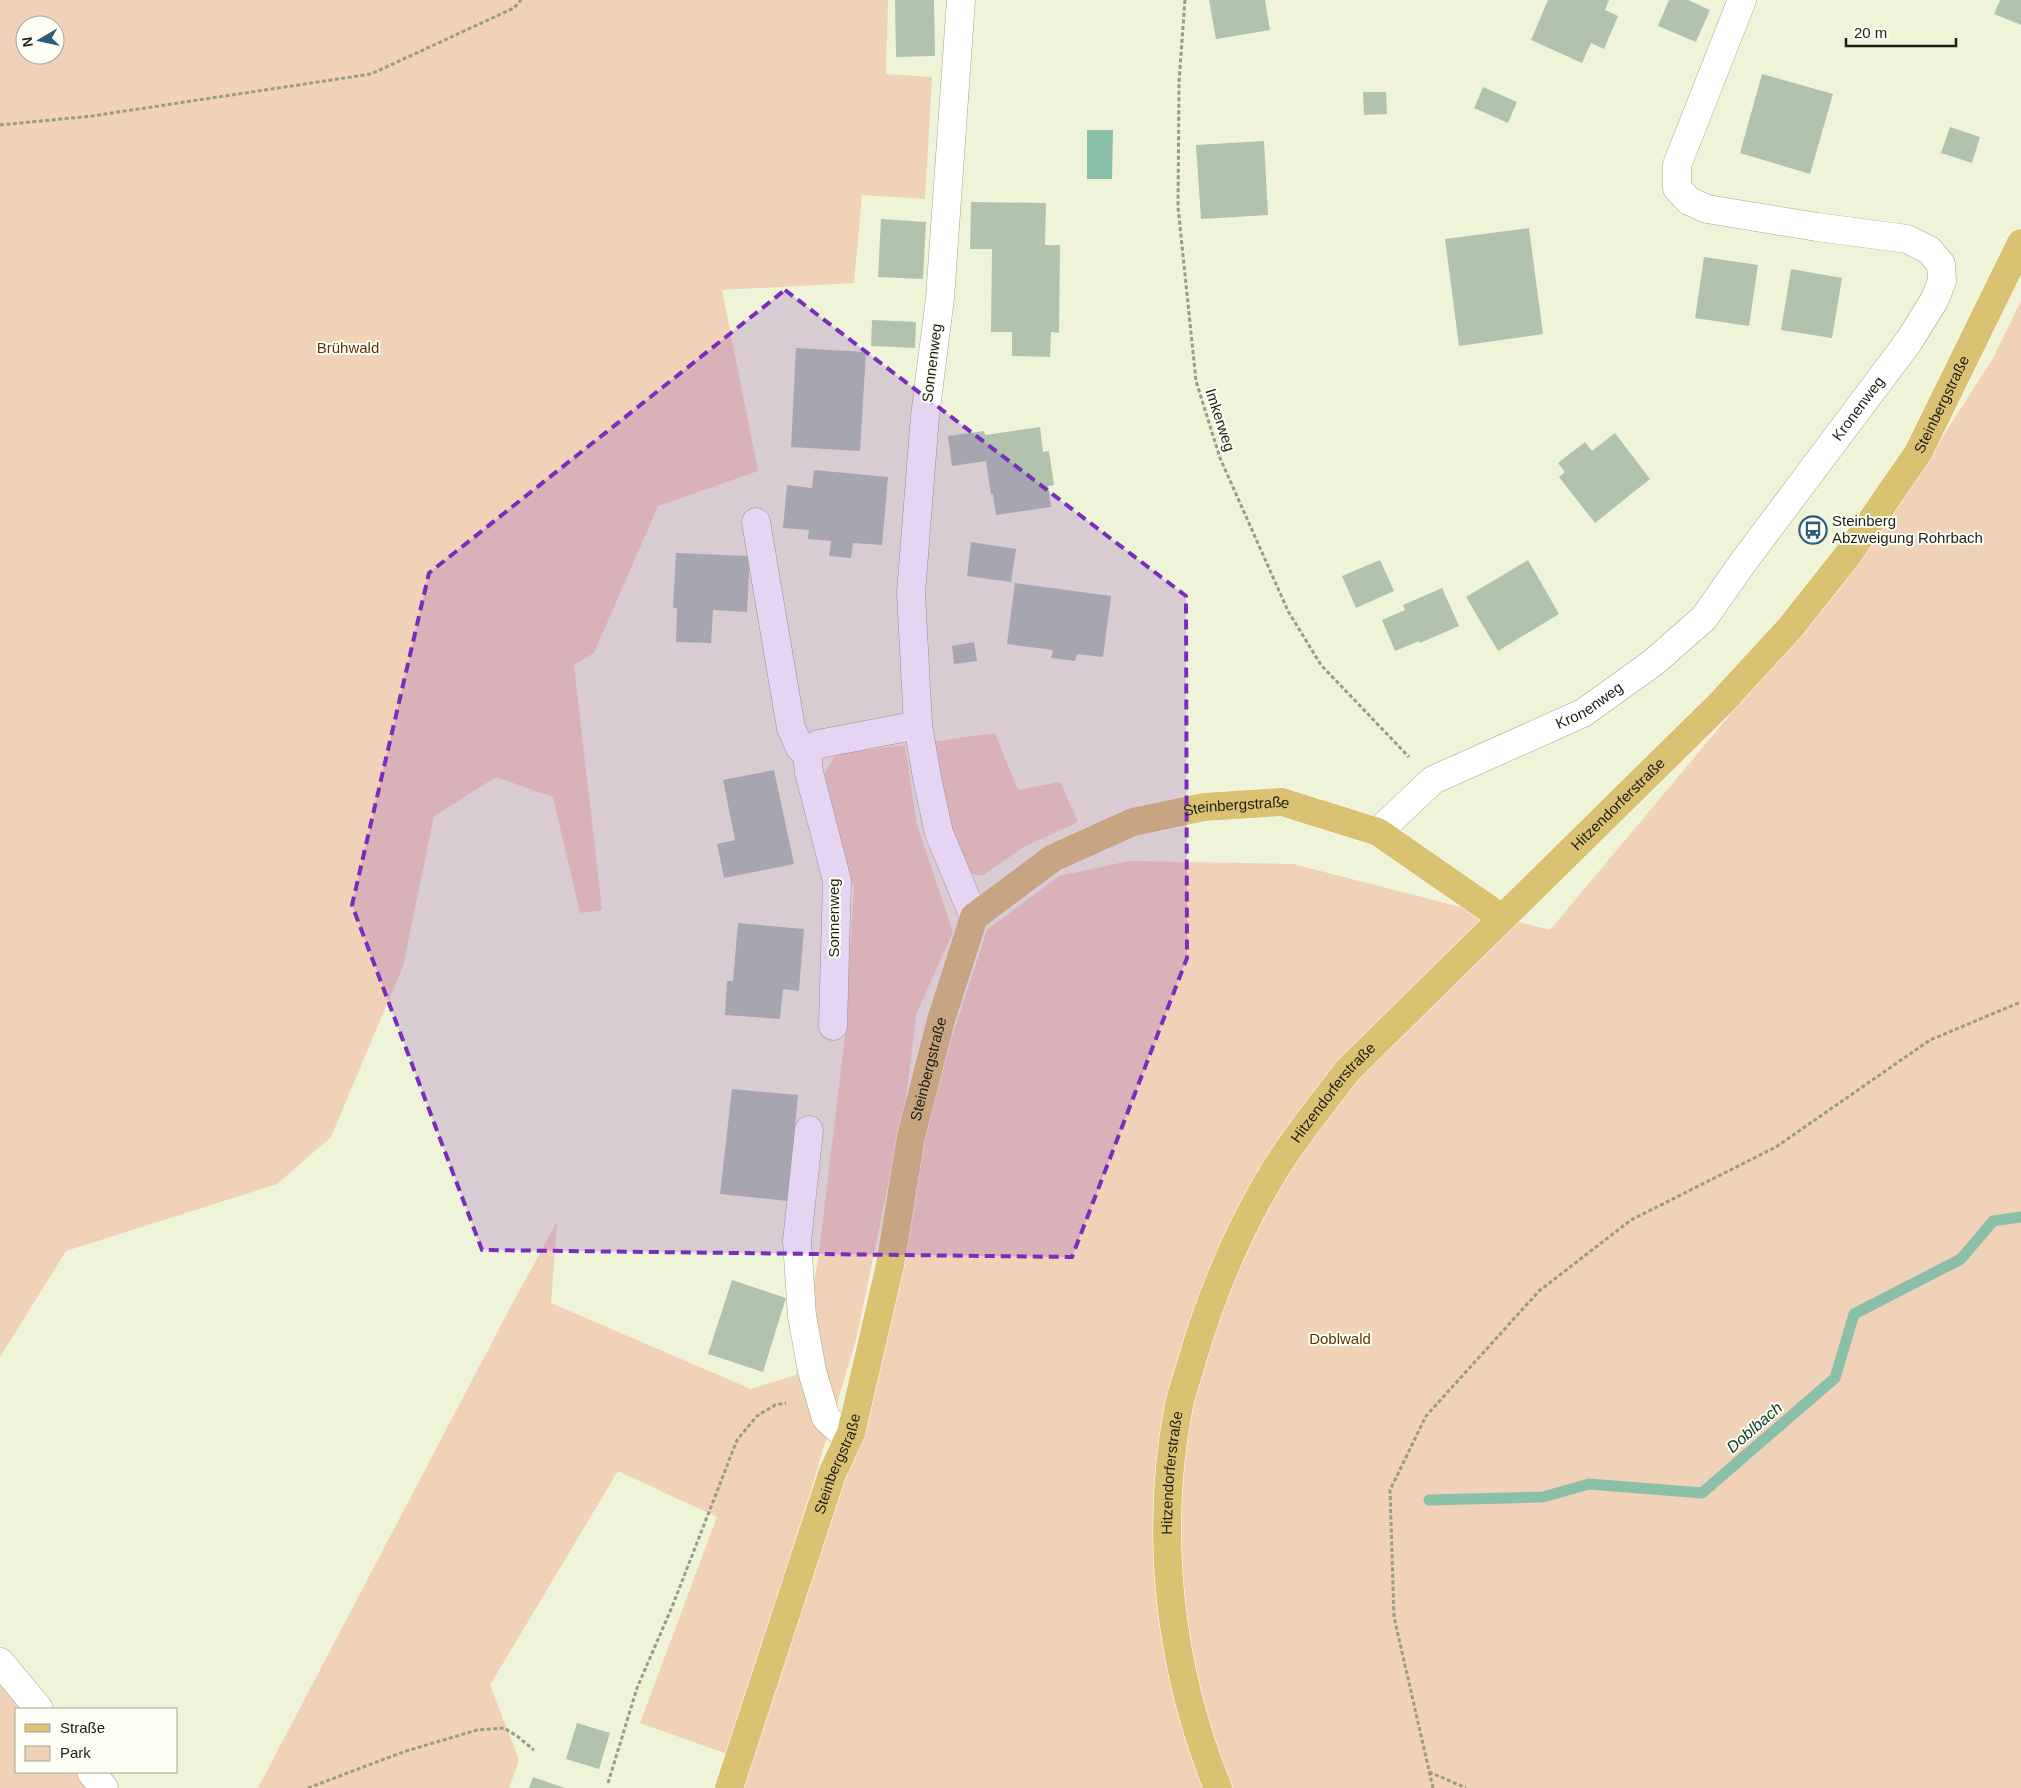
<svg xmlns="http://www.w3.org/2000/svg" width="2021" height="1788" font-family="Helvetica,sans-serif">
<style>
.green{fill:#efd2b8;fill-rule:evenodd}
.water{fill:#8bc0a8}
.lines{fill:none;stroke-linecap:round;stroke-linejoin:round}
.stream{stroke:#8bc0a8;stroke-width:11}
.building{fill:#b1c3ad}
.minor-casing{stroke:#a4a88e;stroke-width:29}
.major-casing{stroke:#fff;stroke-width:29}
.path{stroke:#989b87;stroke-width:3;stroke-dasharray:4 2.5;stroke-linecap:butt}
.minor{stroke:#fff;stroke-width:28}
.major{stroke:#dac273;stroke-width:28}
.marked{fill:#7b2cbf;fill-opacity:0.2;stroke:#7b2cbf;stroke-width:4;stroke-dasharray:10 6;stroke-linejoin:round}
.labels{text-anchor:middle;stroke-width:4;stroke-linejoin:round;paint-order:stroke}
.park-label{font-size:15px;fill:#5b350a;stroke:#fdfff4}
.street-label{font-size:15px;fill:#1d1e14;stroke:#fdfff4}
.poi-label{font-size:15px;fill:#1d1e14;stroke:#fdfff4;text-anchor:start}
.water-label{font-size:16px;font-style:italic;fill:#0a3827;stroke:#fdfff4}
</style>
<rect width="100%" height="100%" fill="#eff4d8"/>
<path class="green" d="M0,0H888L886,74L932,77L925,199L862,195L854,283L722,290L758,471L658,506L594,653L574,665L602,910L580,913L553,797L496,777L434,816L403,966L331,1137L277,1184L66,1251L0,1357ZM25,25H55V55H25Z
M2021,301V1788H742L927,1113L987,930L1059,876L1129,861L1293,864L1550,930L1876,540L1992,360Z
M995,733L1018,790L1060,782L1078,822L1022,848L982,876L965,872L936,777L931,742Z
M905,745L917,825L953,932L916,1015L906,1099L856,1340L811,1490L727,1754L640,1723L717,1517L618,1471L490,1685L519,1760L509,1788H258L511,1306L557,1222L551,1303L751,1389L796,1375L818,1260L845,1037L854,889L823,776L836,754Z
M0,1679L26,1709H16V1772H81L96,1788H0Z"/>
<path class="water" d="M1087,130H1113L1112,179H1087Z"/>
<g class="lines">
<path class="stream" d="M1429,1500L1543,1497L1589,1484L1702,1493L1835,1378L1854,1314L1961,1259L1993,1221L2021,1217"/>
</g>
<path class="building" d="M895,0H934L935,56L896,57Z
M1209,0H1265L1270,30L1216,39Z
M1548,0H1609L1605,10L1618,16L1604,49L1591,43L1582,63L1531,40Z
M1669,0H1688L1710,10L1696,42L1658,26Z
M2000,0H2021V25L1994,14Z
M1762,74L1833,94L1810,174L1740,153Z
M1483,87L1517,102L1508,123L1474,108Z
M1363,92H1386L1387,114L1364,115Z
M1950,127L1980,137L1972,163L1941,153Z
M1264,141L1268,215L1201,219L1196,145Z
M971,202L1046,203L1045,245H1060L1059,333L1051,332L1050,357L1012,356V332H991L992,249H970Z
M881,219L926,222L923,279L878,277Z
M1529,228L1543,334L1459,346L1445,239Z
M1704,257L1758,265L1749,326L1695,318Z
M1791,269L1842,278L1832,338L1781,330Z
M872,320L916,322L915,348L871,346Z
M796,348L866,352L860,451L791,447Z
M1040,427L1043,452L1049,451L1054,485L1048,486L1051,507L996,515L993,494H991L986,461L952,466L948,436L984,431L985,435Z
M1615,433L1650,479L1595,523L1559,477L1565,472L1558,463L1585,442L1592,451Z
M814,470L888,477L882,545L853,543L851,558L829,556L831,541L808,539L809,530L783,528L787,485L812,488Z
M971,542L1016,549L1011,582L967,576Z
M676,553L750,556L747,612L713,610L711,643L676,642L677,608H673Z
M1380,560L1394,591L1356,608L1342,576Z
M1528,560L1559,614L1498,651L1466,597Z
M1015,583L1111,596L1103,657L1077,654L1075,661L1051,658L1053,650L1007,644Z
M1442,588L1459,626L1420,643L1419,641L1395,651L1382,620L1405,610L1403,605Z
M974,642L977,661L954,664L952,646Z
M774,770L794,864L724,878L717,844L735,840L723,780Z
M738,923L804,929L799,991L783,989L780,1019L725,1015L727,981H733Z
M732,1089L798,1095L788,1201L720,1194Z
M732,1280L786,1298L763,1372L708,1354Z
M577,1723L610,1733L599,1769L566,1759Z
M533,1777L565,1788H529Z"/>
<g class="lines">
<g class="minor-casing">
<g id="minor">
<path d="M961,0L940,298L925,416L911,593L918,725L927,778L939,833L974,917"/>
<path d="M756,522L791,728L800,748L807,753"/>
<path id="s1" d="M1378,832L1433,780L1583,713L1654,662L1704,618L1744,561L1909,341L1935,299L1942,281L1941,264L1929,250L1907,239L1817,227L1707,209L1689,201L1677,188V165L1742,0"/>
<path d="M833,1026L837,881L809,772L807,753L810,749L819,744L918,725"/>
<path d="M809,1130L797,1241L802,1316L812,1371L826,1418L839,1430L851,1433"/>
<path d="M0,1662L39,1709"/>
<path d="M91,1772L104,1788"/>
</g>
</g>
<g class="major-casing">
<g id="major">
<path id="s2" d="M729,1788L832,1474L851,1433L890,1265L911,1137L941,1020L974,917L1053,858L1133,822L1204,807L1282,802L1378,832L1502,918"/>
<path id="s3" d="M1218,1788C1169,1668 1154,1532 1179,1405C1182,1391 1187,1378 1191,1364C1209,1301 1234,1240 1267,1183C1290,1143 1320,1107 1348,1070L1721,703L1790,628L1847,556L1918,453L2021,243"/>
</g>
</g>
<path class="path" d="M1185,0L1179,82L1178,207L1196,381L1220,458L1288,611L1321,665L1409,757
M0,125L92,116L371,74L514,8L521,0
M1429,1772L1466,1788
M608,1783L637,1688L672,1607L737,1440L757,1416L775,1405L786,1403
M308,1788L403,1752L477,1730L504,1728L517,1736L534,1750
M1433,1788L1394,1617L1390,1490L1426,1416L1539,1291L1631,1220L1776,1147L1930,1040L2021,1002"/>
<use href="#minor" class="minor"/>
<use href="#major" class="major"/>
</g>
<path class="marked" d="M785,290L1186,596L1187,958L1072,1257L482,1250L352,905L429,573Z"/>
<defs>
<g id="bus-ring" transform="scale(1.4375)"><circle r="9.5" fill="#fdfff4" stroke="#2e5d7c" stroke-width="1.5"/><path d="M-5-6H5V4H4V6H2V4H-2V6H-4V4H-5ZM-3.5-4V0h7V-4ZM-3.5 1.2v1.5H-2V1.2ZM2 1.2v1.5H3.5V1.2Z" fill="#2e5d7c"/></g>
</defs>
<g fill-rule="evenodd">
<use href="#bus-ring" x="1813" y="530"/>
</g>
<g class="labels">
<g class="park-label">
<text x="348" y="353">Brühwald</text>
<text x="1340" y="1344">Doblwald</text>
</g>
<g class="street-label">
<text transform="translate(932 363) rotate(-83)" y="5">Sonnenweg</text>
<text dy="5" stroke="none"><textPath href="#s3" startOffset="1665">Steinbergstraße</textPath></text>
<text dy="5" stroke="none"><textPath href="#s1" startOffset="654">Kronenweg</textPath></text>
<text transform="translate(1220 420) rotate(72)" y="5">Imkerweg</text>
<text dy="5" stroke="none"><textPath href="#s1" startOffset="249">Kronenweg</textPath></text>
<text dy="5" stroke="none"><textPath href="#s3" startOffset="1148">Hitzendorferstraße</textPath></text>
<text dy="5" stroke="none"><textPath href="#s2" startOffset="1198">Steinbergstraße</textPath></text>
<text transform="translate(834 918) rotate(-90)" y="5">Sonnenweg</text>
<text dy="5" stroke="none"><textPath href="#s2" startOffset="748">Steinbergstraße</textPath></text>
<text dy="5" stroke="none"><textPath href="#s3" startOffset="742">Hitzendorferstraße</textPath></text>
<text dy="5" stroke="none"><textPath href="#s2" startOffset="342">Steinbergstraße</textPath></text>
<text dy="5" stroke="none"><textPath href="#s3" startOffset="322">Hitzendorferstraße</textPath></text>
</g>
<g class="poi-label">
<text x="1832" y="526">Steinberg<tspan x="1832" dy="17">Abzweigung Rohrbach</tspan></text>
</g>
<g class="water-label">
<text transform="translate(1754 1427) rotate(-41)" y="6">Doblbach</text>
</g>
</g>
<rect x="15" y="1708" width="162" height="65" fill="#fdfff4" stroke="#a3a59a"/>
<rect x="25" y="1724" width="25" height="8" fill="#dac273" stroke="#a3a59a"/>
<text x="60" y="1733" font-size="15" fill="#1d1e14">Straße</text>
<rect x="25" y="1746" width="25" height="15" fill="#efd2b8" stroke="#a3a59a"/>
<text x="60" y="1758" font-size="15" fill="#1d1e14">Park</text>
<g transform="translate(40 40) rotate(261)"><circle r="24" fill="#fdfff4" stroke="#a3a59a"/>
<path d="M0-4L9 19L0 12L-9 19Z" fill="#2e5d7c"/>
<text y="-8" font-size="14" font-weight="bold" text-anchor="middle" fill="#1d1e14">N</text>
</g>
<path d="M1846 38v8h110v-8" fill="none" stroke="#1d1e14" stroke-width="2.5"/>
<text x="1854" y="38" font-size="15" fill="#1d1e14" stroke="#fdfff4" stroke-width="4" paint-order="stroke">20 m</text>
</svg>
